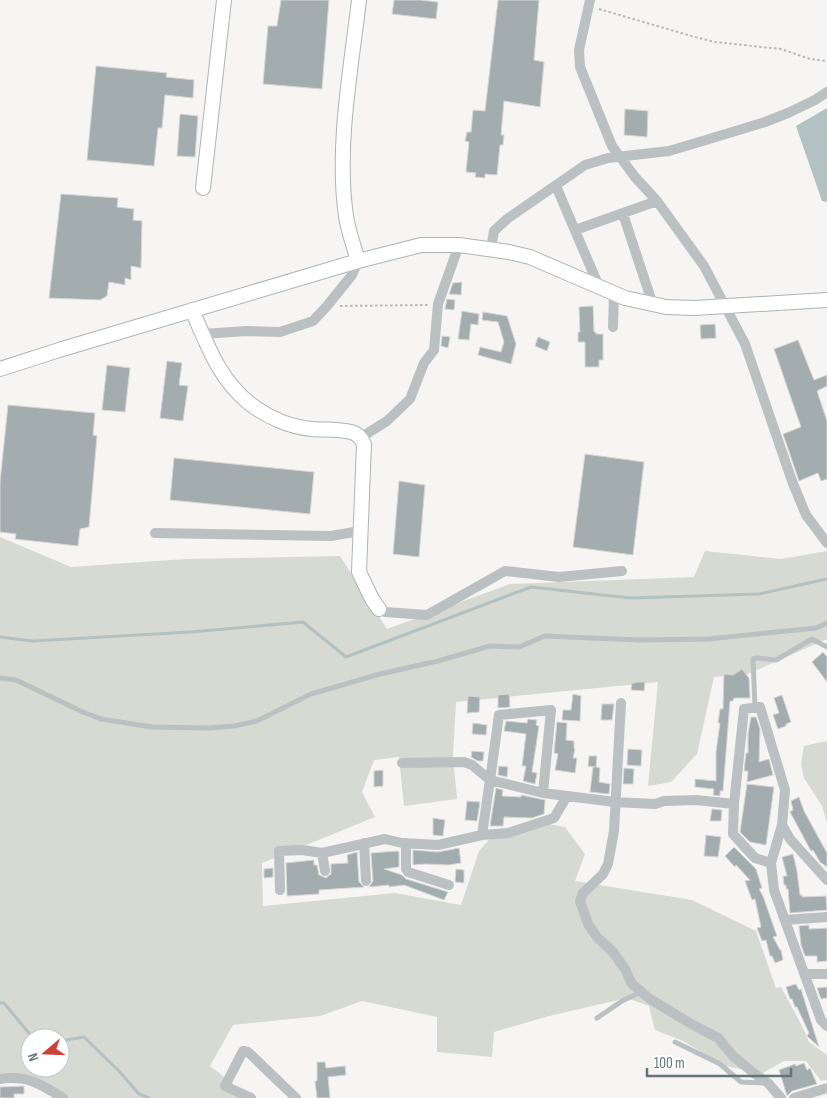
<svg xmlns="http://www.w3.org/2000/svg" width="827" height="1098" font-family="'Sofia Sans Condensed',sans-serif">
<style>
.green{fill:#d6dad2;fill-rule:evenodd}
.water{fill:#b3c1c2}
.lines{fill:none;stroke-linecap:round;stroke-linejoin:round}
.stream{stroke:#b3c1c2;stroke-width:3}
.building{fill:#a3acaf;stroke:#d7d7d5}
.secondary-casing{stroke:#adb4b7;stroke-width:16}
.path{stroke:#b5b9ba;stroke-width:2;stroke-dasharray:2.5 2.5;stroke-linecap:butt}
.lane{stroke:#bbc0c2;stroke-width:5}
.street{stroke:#bbc0c2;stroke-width:10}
.secondary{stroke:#fff;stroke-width:14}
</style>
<rect width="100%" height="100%" fill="#f6f5f3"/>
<path class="green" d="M0,537L71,567L185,559L340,556L387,629L510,584L694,577L705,551L781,559L827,551V639L748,674L714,677L697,754L671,782L648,786L658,682L456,702L453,755L457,799L404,806L399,757L374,760L362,792L375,817L262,863L263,906L395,893L461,905L479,851L495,833L538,822L565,827L585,854L575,881L692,900L756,931L776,988L781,987L802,1026L809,1042L827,1055V1080L821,1081L806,1061H784L763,1073L724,1066L683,1041L655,1030L649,1006L627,998L549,1016L494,1032L492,1057L437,1052V1017L362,1001L320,1016L233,1025L210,1066L251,1098H56L37,1082H0ZM30,1038H60V1068H30Z
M826,741L827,742V823L822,806L804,778L801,764L804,746Z"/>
<path class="water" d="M827,108V202L822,201L796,126Z"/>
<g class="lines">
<path class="stream" d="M0,637L32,641L191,632L303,622L346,657L531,587L630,598L759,594L827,579
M0,1003H4L33,1038
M60,1041L84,1037L119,1071L139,1094L149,1098"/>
</g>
<path class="building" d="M281,0H329L322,89L263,84L268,26H277Z
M394,0H420L438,2L436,19L392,14Z
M498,0H539L534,60L544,62L540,107L504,101L501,135H504L503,145H500L497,175L485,174V178L475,177L476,173L466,172L469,142L465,141L467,132H471L473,110L485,111Z
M96,66L167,73L166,77L194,80L193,98L165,95L162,128H158L154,166L87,160Z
M625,109L648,111L647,137L624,135Z
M180,114L198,116L195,157L177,156Z
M61,194L118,198L117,207L134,209L133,220L142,221L141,268L131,266V280L125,278V285L109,282L107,296L100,300L49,298Z
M462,282L461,295L449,294L453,283Z
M447,299L455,300L454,310L445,309Z
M593,306L594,332H596V334H603V360H599V367H585V342H578V332H580L579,307Z
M462,311L479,314L478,325L471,324L469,340L458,339Z
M483,312L507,316L516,344L511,364L478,355L480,347L501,352L504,342L498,322L482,320Z
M715,324L716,338L701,339L700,325Z
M442,336L450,337L448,348L441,346Z
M538,337L550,342L547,351L535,346Z
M798,340L814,380L827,375V386L817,391L827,421V479L821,481L818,473L799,481L783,434L801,427L774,349Z
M167,361L182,363L179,385L188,386L183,421L160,418Z
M107,365L130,368L125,412L102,410Z
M8,405L95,413L93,435L97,436L89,527L80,529L78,546L15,539L16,534L0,532V482Z
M585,454L644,462L633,555L573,547Z
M174,458L314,472L310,514L170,500Z
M399,481L425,485L419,557L393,554Z
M823,652L827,657V682L812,662Z
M742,669L749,678L750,698H734L733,701H730L723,791H720V796L713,795L714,789L695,787V779L716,781V752L720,723H718L720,709H723L724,674L733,675Z
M635,682H645L644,691L631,690L632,683H635Z
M509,694L510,707L498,708V695Z
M573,694L581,696L580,721L562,720L563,710H571Z
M782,695L791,722L786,724V726L778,729L773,715L779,713L774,698Z
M468,696L480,697L479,712L467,713Z
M602,704H614L612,720H601Z
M751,717H756L760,729L759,762L769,759L773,775L747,782L748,771H744L746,753H748V734Z
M528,719L537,720L536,725L539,726L532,772L537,773L535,784L523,781L526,766H522L526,734L504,731L506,721L527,723Z
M557,722L567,723L566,740L574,741V748L575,749L573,758H577L575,773L555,770L558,754L554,753Z
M473,723L487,725L486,735L472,734Z
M628,749L642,750L641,766L627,765Z
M472,751L484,752L483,761H478L471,757Z
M589,756H597L596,767L600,768L599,782L610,784L609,794L590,792L593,767H595L588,766Z
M499,766L508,767L507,777L498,775Z
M624,768L634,769L633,784H623Z
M383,770V786L374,787V771Z
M747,784L774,787L766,845L750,842L740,832Z
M496,788L503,790L502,796L521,797V795L545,800L544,814L532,818L504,817L503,826H490Z
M799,797L804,811L827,853V867L820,862L813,850L811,851L790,812L793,810L791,801Z
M467,801L480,802L477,821L465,820Z
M712,809L722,810L721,821H710Z
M433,818L445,820L443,836L433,835Z
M706,835L721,837L718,857L704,856Z
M734,847L756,869L762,888L759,889L763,896L777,936L773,937L780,950H781L783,960L775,963L772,956H770L766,940L762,941L757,928L761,927L755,899L752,900L745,881L750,880L736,865L735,867L725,856Z
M459,848L461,863L448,865L426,864L413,865V850L438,852Z
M397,851L399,852V867L384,869L402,875L406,879L448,892L444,900L404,885L389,887V885L369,887L373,881L371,853Z
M357,852L359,882L364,887L319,890V894L287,896L286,863L314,860V865H317L319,875L326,878L331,874V864L348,863L347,855Z
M793,854L797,871L800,895H802V897L826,896L827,910L790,913L788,889H786V885H784L783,876H787L782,857Z
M273,868V877L264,878V869Z
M456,869L464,870V883L455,882Z
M809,925V929L827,928V961L817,962V956H805L801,945L799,926Z
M796,984L799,990L801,989L819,1047L807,1036L809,1033L797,1007H795L792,999H790L786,987Z
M827,987V998L821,999L817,988Z
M317,1062H325L326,1068L345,1066L346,1075L328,1077L330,1098H317L315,1081H317Z
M804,1063L807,1070L810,1068L817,1084L792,1091L787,1096L779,1070L795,1064L796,1066Z
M24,1086V1094H14V1098H0V1087Z"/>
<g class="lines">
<g class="secondary-casing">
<path id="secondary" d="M203,188L224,0
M358,261C354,246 348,231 346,216C336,147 351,69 359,0
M192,310C207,344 219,379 249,403C267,417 290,427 312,429C325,430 339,429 351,432C357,433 361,438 364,444L359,572L372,599L379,609
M0,369L59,350L358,261L421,245H459L509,252L530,257L625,298L666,307L694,308L827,300"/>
</g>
<path class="path" d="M599,9L695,37L715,42L781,49L810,59L827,61
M340,306L428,305"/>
<path class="lane" d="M0,678L16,680L83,712L101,719L152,727L209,728L234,726L257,721L311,694L380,674L438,661L490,646L519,647L545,636L639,640L709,639L816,628L827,623
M755,707L753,659L757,658L776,660L812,639L827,647
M597,1018L622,1001L641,992
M675,1042L720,1064L741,1082L765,1083"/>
<path class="street" d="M590,0L579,50L580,67L612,146L635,177L657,201L704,266L745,344L792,481L806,515L827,543
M556,186L600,289
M623,214L653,305
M575,230L657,201
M491,248L494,231L507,219L585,165L608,158L669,151L706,140L765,122L788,113L815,100L827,92
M613,327L614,294
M203,334L246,331L280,332L313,321L327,306L352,275L358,261
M360,438L387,421L410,399L424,363L434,350L438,304L459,245
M155,533L331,536L360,531
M379,609L385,612L427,615L505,571L559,577L622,571
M621,703L614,831L608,864L603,874L583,893L580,901L588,924L597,937L613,952L625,969L632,984L650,999L693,1025L718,1038L733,1056L755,1074L768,1083L781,1098
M402,763L464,762L472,765L490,780
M490,780L499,715L551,710L543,793
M782,825L771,863L774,890L821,1020L827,1026
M482,835L508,833L554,818L567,796
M364,843L366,881
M406,843V869L408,872L449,885
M322,853L325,871
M771,863L755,858L733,834L734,804L744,709L760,707L785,790L782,825L790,839L827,880
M280,890L279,851L302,850L322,853L385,839L402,843L438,845L482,835L490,780L543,793L615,802L655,804L664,801L696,800L734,804
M785,920L827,917
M805,974H827
M0,1079C27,1075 41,1084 63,1098
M251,1098L225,1086L243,1051L248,1052L296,1098
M794,1098L827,1088"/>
<use href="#secondary" class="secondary"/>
</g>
<g transform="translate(45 1053) rotate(251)"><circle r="24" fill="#ffffff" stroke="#c1c8ca"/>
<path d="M0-4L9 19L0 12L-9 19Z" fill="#ce403a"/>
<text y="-8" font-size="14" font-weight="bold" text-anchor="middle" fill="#64757a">N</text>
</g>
<path d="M647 1068v8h144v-8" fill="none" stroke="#64757a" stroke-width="2.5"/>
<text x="654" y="1068" font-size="15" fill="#64757a" stroke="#ffffff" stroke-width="4" paint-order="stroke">100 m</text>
</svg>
